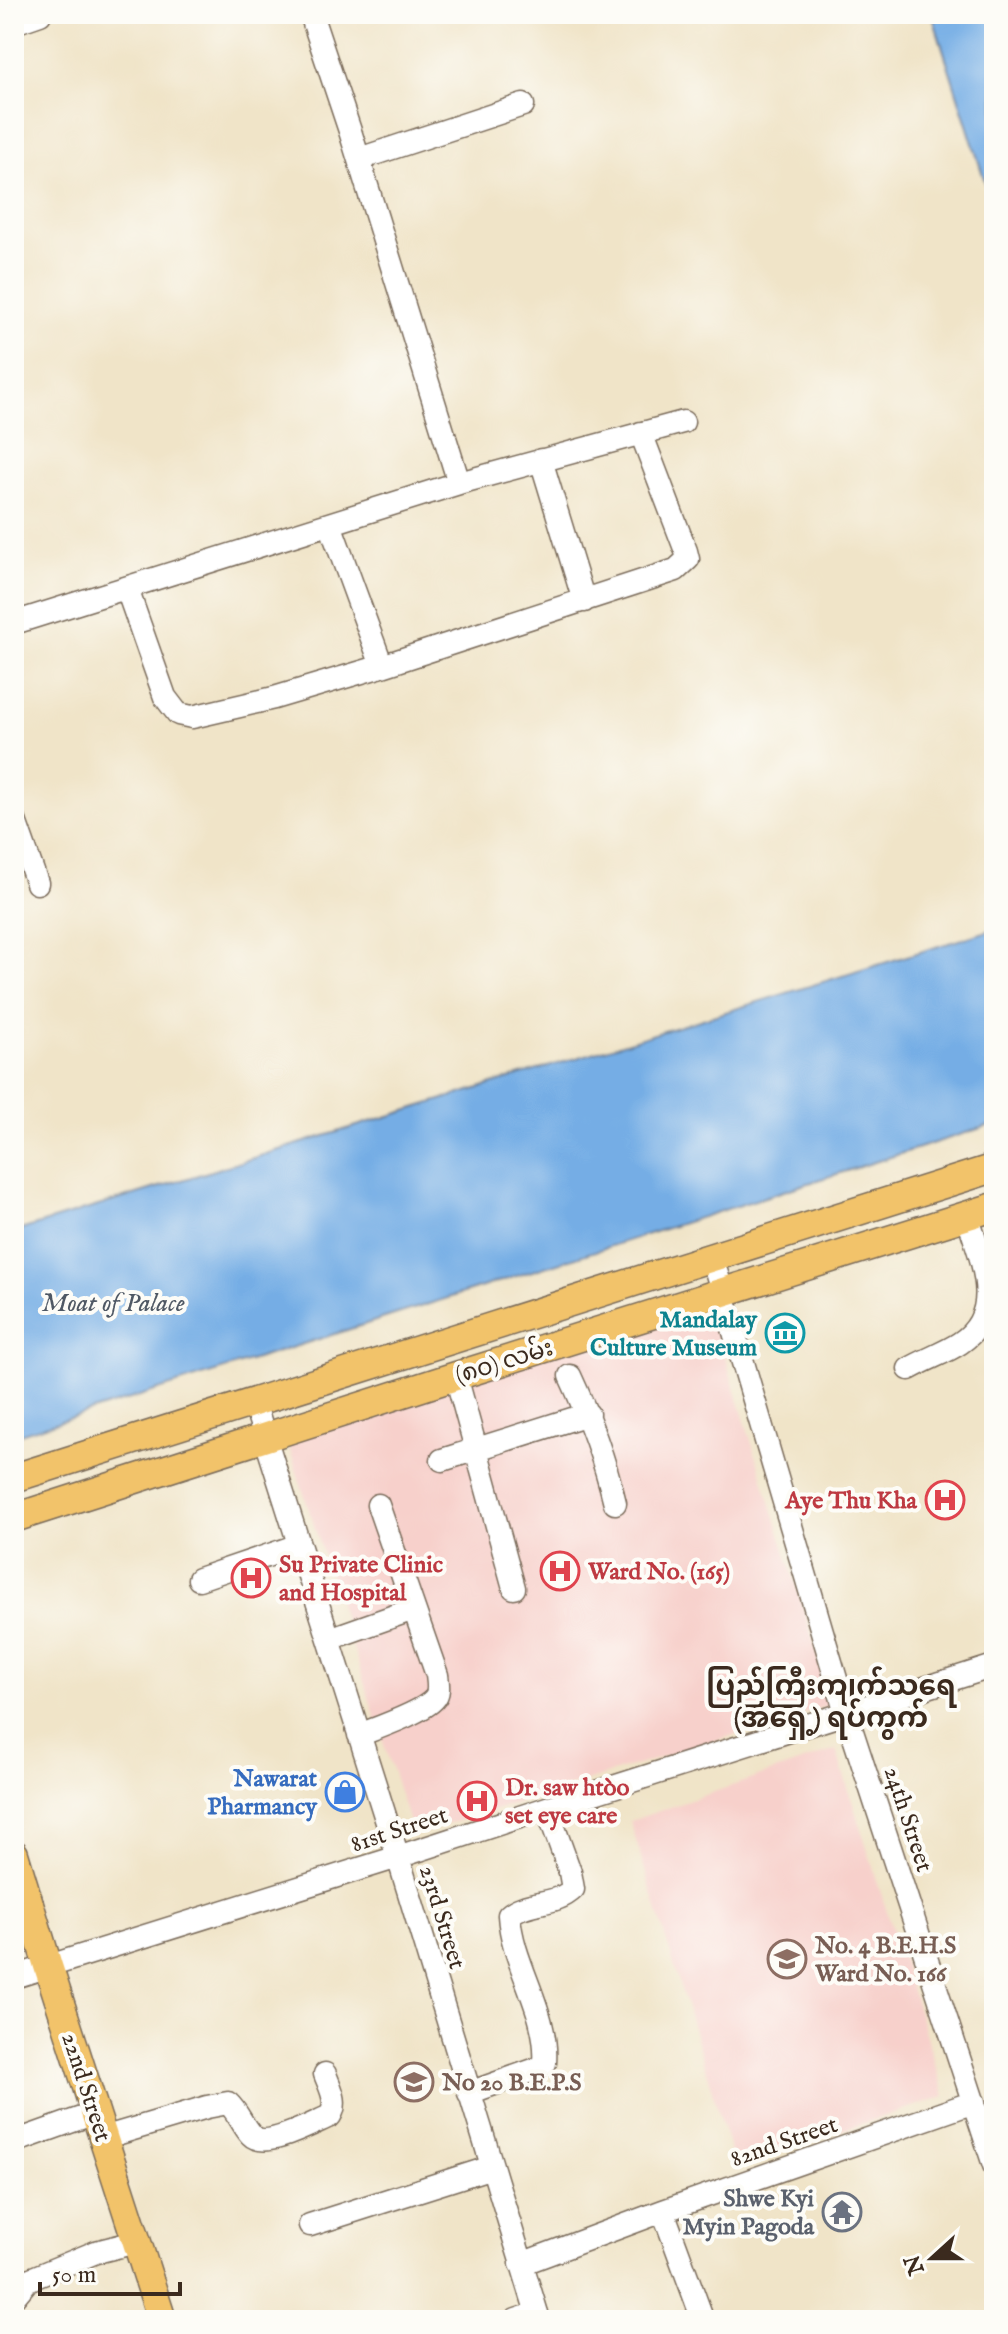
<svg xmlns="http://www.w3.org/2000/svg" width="1008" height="2334" font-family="'IM FELL English','Noto Sans Myanmar',serif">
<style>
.built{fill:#f7d0cb}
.water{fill:#75ade5;stroke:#586c82;stroke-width:2}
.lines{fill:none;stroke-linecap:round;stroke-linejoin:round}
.minor-casing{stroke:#7a6b5a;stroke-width:25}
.major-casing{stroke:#7a6b5a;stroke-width:31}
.minor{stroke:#fff;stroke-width:22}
.major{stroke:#f2c36a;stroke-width:28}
.labels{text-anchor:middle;stroke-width:8;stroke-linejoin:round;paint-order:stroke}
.culture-label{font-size:24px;font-weight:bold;fill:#0d838f;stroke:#fdfcf7;text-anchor:end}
.street-label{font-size:24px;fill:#3b2a1e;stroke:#fdfcf7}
.health-label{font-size:24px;font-weight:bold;fill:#be3a42;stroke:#fdfcf7;text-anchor:start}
.shop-label{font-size:24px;font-weight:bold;fill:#366cbe;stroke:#fdfcf7;text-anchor:end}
.education-label{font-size:24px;font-weight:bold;fill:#785e54;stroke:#fdfcf7;text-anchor:start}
.worship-label{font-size:24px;font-weight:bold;fill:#5b616d;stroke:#fdfcf7;text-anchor:end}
.water-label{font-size:26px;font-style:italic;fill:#4f5864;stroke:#fdfcf7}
.quarter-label{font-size:28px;font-weight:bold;fill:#3b2a1e;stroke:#fdfcf7}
</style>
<rect width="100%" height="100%" fill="#fdfcf7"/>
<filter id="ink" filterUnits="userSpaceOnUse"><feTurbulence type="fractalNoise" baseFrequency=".0125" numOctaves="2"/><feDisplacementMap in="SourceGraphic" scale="16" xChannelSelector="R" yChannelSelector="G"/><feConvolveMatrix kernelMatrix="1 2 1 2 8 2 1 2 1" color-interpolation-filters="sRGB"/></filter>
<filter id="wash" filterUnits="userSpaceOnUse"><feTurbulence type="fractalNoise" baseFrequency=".006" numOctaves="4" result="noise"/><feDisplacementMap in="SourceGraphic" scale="32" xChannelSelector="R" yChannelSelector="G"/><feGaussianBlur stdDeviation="1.8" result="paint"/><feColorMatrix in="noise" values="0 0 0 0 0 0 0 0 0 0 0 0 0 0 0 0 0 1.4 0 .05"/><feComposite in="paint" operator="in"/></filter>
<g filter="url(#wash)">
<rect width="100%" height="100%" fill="#f0e4c8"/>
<path class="built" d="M707,1299L833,1704L413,1835L286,1438Z
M836,1750L945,2096L735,2166L630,1821Z"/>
<path class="water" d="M932,14H994V210Z
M994,929V1124L14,1436V1232Z"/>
</g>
<g filter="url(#ink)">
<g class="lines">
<g class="minor-casing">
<path id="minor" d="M311,14L350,131L459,483
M14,23L40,14
M359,159L523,105
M541,460L584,601
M330,524L382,666
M127,589L165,697L178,714L192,717L274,698L382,666L676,570L688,559L686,551L641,433
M14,623L459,483L683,422
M14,818L37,883
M712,1257L846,1713L994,2165
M909,1369C926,1359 945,1353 960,1343C1007,1312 980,1258 967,1215
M456,1376L514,1588
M570,1376C590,1419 604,1457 615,1503
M254,1402L398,1857L539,2320
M442,1460L588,1414
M199,1579L299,1545
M329,1639L414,1609
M359,1735C377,1728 423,1712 434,1699C440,1693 438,1683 437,1675L378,1505
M14,1977L398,1857L547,1808L994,1666
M469,2093L539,2068L545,2063C549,2012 512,1965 509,1915C526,1900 556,1906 573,1889L570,1872L547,1808
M103,2138L207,2107L228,2103C238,2112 242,2125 251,2135C265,2150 313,2123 330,2116C339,2102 330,2088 325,2074
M14,2142L95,2113
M663,2211L703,2320
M310,2225L492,2167
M521,2264L663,2211L974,2102
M14,2297L28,2280L96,2252L136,2242
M516,2320L537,2313"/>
</g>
<g class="major-casing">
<path id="major" d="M14,1478L994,1168
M14,1518L456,1376L994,1207
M14,1854L48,1966L162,2320"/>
</g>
<use href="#minor" class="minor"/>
<use href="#major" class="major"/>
</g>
</g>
<defs>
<g id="museum-ring" transform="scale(2)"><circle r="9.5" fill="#fdfcf7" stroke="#0f9aa8" stroke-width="1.5"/><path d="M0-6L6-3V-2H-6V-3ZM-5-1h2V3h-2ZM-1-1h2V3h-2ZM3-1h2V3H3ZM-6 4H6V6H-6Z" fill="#0f9aa8"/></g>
<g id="hospital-ring" transform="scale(2)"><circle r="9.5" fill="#fdfcf7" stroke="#e0444e" stroke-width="1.5"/><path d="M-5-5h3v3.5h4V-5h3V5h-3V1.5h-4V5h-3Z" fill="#e0444e"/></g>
<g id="shop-ring" transform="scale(2)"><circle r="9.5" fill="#fdfcf7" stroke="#3f7fe0" stroke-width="1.5"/><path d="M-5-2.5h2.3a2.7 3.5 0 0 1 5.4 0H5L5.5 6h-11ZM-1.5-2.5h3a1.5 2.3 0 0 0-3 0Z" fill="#3f7fe0"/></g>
<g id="school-ring" transform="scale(2)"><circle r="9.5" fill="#fdfcf7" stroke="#8d6e63" stroke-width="1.5"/><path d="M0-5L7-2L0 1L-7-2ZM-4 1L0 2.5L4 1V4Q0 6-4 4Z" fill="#8d6e63"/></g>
<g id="temple-ring" transform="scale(2)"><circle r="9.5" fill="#fdfcf7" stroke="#6b7280" stroke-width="1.5"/><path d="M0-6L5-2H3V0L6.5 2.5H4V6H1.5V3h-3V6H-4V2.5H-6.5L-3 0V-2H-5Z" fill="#6b7280"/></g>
</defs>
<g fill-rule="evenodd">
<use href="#museum-ring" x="785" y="1333"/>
<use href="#hospital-ring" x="945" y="1500"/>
<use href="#hospital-ring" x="560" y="1571"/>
<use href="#hospital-ring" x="251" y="1578"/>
<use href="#shop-ring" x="345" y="1792"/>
<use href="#hospital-ring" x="477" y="1801"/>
<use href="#school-ring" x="787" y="1959"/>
<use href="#school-ring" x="414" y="2082"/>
<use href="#temple-ring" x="842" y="2212"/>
</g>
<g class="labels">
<g class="culture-label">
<text x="757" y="1327">Mandalay<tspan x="757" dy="28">Culture Museum</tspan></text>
</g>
<g class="street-label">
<text transform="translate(504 1361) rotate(-17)" y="8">(၈၀) လမ်း</text>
<text transform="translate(909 1819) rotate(72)" y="8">24th Street</text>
<text transform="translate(399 1829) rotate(-18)" y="8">81st Street</text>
<text transform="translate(443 1917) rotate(73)" y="8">23rd Street</text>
<text transform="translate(87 2087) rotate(72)" y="8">22nd Street</text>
<text transform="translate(784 2141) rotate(-19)" y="8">82nd Street</text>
</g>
<g class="health-label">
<text x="917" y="1508" text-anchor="end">Aye Thu Kha</text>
<text x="279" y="1572">Su Private Clinic<tspan x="279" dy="28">and Hospital</tspan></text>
<text x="588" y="1579">Ward No. (165)</text>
<text x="505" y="1795">Dr. saw htòo<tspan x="505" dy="28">set eye care</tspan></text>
</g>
<g class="shop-label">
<text x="317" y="1786">Nawarat<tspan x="317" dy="28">Pharmancy</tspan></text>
</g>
<g class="education-label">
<text x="815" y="1953">No. 4 B.E.H.S<tspan x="815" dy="28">Ward No. 166</tspan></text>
<text x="442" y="2090">No 20 B.E.P.S</text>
</g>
<g class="worship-label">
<text x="814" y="2206">Shwe Kyi<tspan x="814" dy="28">Myin Pagoda</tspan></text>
</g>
<g class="water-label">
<text x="113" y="1311">Moat of Palace</text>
</g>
<g class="quarter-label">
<text x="831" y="1695">ပြည်ကြီးကျက်သရေ<tspan x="831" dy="32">(အရှေ့) ရပ်ကွက်</tspan></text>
</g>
</g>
<rect width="1008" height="2334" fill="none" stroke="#fdfcf7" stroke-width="48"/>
<g transform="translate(932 2258) rotate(249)" stroke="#fdfcf7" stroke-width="6" paint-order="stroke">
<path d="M0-6L14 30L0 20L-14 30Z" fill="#3b2a1e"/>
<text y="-12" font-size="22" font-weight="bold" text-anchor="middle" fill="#3b2a1e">N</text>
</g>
<path d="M40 2282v12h140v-12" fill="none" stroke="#3b2a1e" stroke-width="4"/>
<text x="52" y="2282" font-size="24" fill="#3b2a1e" stroke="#fdfcf7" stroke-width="6" paint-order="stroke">50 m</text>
</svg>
